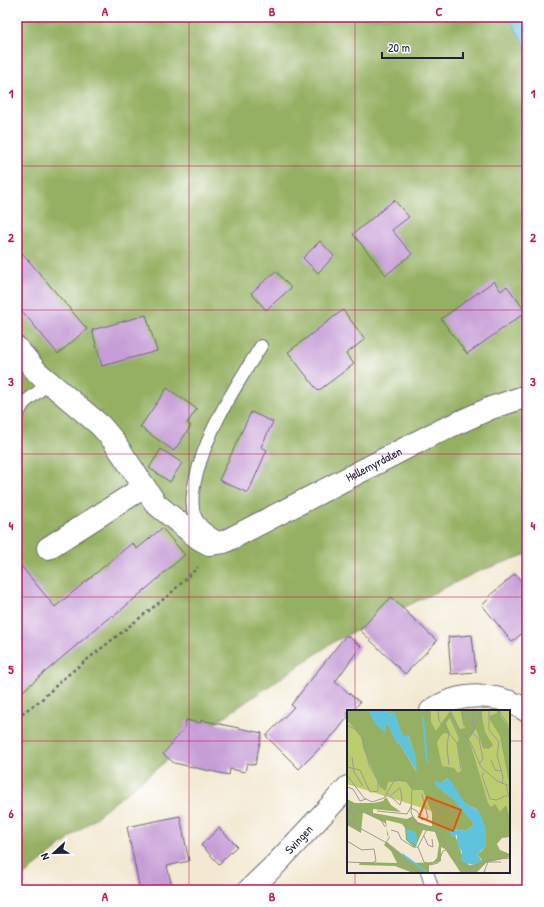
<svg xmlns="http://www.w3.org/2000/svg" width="544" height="907" font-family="'Patrick Hand',sans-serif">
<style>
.forest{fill:#95b062;stroke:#5c694e}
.water{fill:#60c3de;stroke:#41728c}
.building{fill:#c69dd6}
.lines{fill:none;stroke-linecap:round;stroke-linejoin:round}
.service-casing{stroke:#6b6870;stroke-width:14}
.minor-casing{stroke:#6b6870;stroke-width:24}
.path{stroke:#6b6870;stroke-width:2.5;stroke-dasharray:3 3;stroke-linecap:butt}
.service{stroke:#fff;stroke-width:12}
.minor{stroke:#fff;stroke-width:22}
.grid{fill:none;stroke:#c2185b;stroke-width:1;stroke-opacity:0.55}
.labels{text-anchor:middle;stroke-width:3;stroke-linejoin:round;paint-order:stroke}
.street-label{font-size:12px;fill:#22223b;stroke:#fff}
.inset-river{fill:none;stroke:#60c3de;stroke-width:2}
.inset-road{fill:none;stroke:#9f9996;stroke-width:1}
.view{fill:#de560e;fill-opacity:0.15;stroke:#de560e;stroke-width:2}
.inset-edge{fill:none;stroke:#22223b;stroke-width:2}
.neatline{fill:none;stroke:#c2185b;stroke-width:1.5}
.grid-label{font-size:13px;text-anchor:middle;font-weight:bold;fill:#c2185b}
</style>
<rect width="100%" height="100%" fill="#fff"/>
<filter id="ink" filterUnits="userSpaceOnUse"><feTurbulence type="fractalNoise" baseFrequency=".025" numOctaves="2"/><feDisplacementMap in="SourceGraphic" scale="8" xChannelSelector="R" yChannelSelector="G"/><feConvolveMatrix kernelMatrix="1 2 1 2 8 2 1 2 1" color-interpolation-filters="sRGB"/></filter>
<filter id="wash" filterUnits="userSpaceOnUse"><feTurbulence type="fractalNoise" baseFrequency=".012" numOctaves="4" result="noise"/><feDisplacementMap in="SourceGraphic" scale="16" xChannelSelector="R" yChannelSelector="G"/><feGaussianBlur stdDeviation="0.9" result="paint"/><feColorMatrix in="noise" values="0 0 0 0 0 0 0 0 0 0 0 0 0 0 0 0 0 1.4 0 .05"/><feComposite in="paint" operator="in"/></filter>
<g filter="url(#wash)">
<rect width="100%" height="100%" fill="#f3e9d2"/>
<path class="forest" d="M17,17H508L527,48V554L477,572L335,641L202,732L17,881Z"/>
<path class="water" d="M508,17H527V48Z"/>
<g id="blocks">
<path class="building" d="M394,200L409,217L392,230L412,254L386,275L353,234Z
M320,241L334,256L318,273L303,258Z
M17,247L87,329L58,354L17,305Z
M276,271L291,288L266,310L251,293Z
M494,281L501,291L507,286L526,312L467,354L441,319Z
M343,310L365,339L346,354L354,364L318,391L288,352Z
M146,315L157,351L102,366L92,330Z
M167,388L197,409L187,423L191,426L174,451L140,427Z
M251,412L273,422L261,447L267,450L248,493L219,480Z
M161,449L182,463L170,482L149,468Z
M162,528L185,555L160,576V577L113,617L112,615L17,696V561L55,607L132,543L137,549Z
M515,574L527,588V629L512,642L482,605L490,598L489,596Z
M391,597L437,641L405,674L360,630Z
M346,635L361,646L335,682L360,702L353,711H348V717L337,731L299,769L266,736L294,707L291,705Z
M472,635L476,672L451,674L448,637Z
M186,720L201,723V720L262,733L255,765L247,763L245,772L230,769L229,775L174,763L163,754L184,729Z
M180,816L189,861L167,866L173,890H140L127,827Z
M219,828L237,846L219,864L201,845Z"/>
</g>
</g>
<g filter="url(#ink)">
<use href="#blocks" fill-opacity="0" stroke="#6b6870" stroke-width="1"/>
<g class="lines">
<g class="service-casing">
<path id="service" d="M17,415L24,403L49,383
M215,536C206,530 198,525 194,514C191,503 193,492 195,481C206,431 234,389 261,346
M427,872L433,890"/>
</g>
<g class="minor-casing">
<g id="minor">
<path id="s1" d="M17,348L37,372L101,426L113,440L156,504L198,538L209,544L224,542L433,434L491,408L527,396"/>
<path d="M48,548L144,487"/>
<path d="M431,711C459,691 499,692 527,711"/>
<path id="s2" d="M249,890L277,863L348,787"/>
</g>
</g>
<path class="path" d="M17,717L41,700L64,678L170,594L198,567"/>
<use href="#service" class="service"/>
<use href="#minor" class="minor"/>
</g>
</g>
<path class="grid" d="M189,17V890M355,17V711M17,166H527M17,310H527M17,454H527M17,597H527M17,741H348M509,741H527M355,872V890"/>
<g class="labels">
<g class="street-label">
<text dy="4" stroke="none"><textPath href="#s1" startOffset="461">Hellemyrdalen</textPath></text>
<text dy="4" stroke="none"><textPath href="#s2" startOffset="71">Svingen</textPath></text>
</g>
</g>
<g transform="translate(347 710)">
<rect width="163" height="163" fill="#f3e9d2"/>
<path d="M0,0H163V126L0,74Z" fill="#bccd6f"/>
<path d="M0,0H21L28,13L39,23V15L41,14L50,34L52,33L69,62V48L62,26H56L48,6L42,3L45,0H84V12L89,21L103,1L113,19L118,18L114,0H134L138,22L146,35L142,39L136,38L129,19L122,29L141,93L144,97L148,94L153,102L159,95L163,108V127L155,128L150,134L153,140L163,144V147L139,153L129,163H114L98,139L94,137V151L82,155V163H66L48,156L12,155L13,152L50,153L44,141L37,135L42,127L38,113L16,102L14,123L0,115V89L8,93H27L36,91L39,87L44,95L54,102L26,99V103L60,109L66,106L71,112L83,116H85V103L76,80H66L59,72L53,71L41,72L39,81L33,77L16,38L14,26L0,10ZM103,8L112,29L110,33L115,60L111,63L107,58L95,56L92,42L90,32L94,26L97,23L103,24L99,13ZM100,68L118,93L130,99L139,119L136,140L130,144L135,150L126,155H122L115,145L106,119L119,121L126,116V113L107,90L88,75V71L94,73ZM39,110L55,114L58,118L59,130L68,138L76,120L88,122L92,134L90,148L86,152L66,153L40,132L43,127L40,125ZM150,0H154L153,5L163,19V78L153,26L143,10L142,6L150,3Z" fill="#95b062" fill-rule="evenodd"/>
<path d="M21,0H45L42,3L44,5L47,1L56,26L61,25L69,47L70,62L52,33L50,34L41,14L39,15V24L28,13ZM102,68L118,93L132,101L139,119V137L130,144L135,151L126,155L114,151L115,142L110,134V125L105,127L102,122L106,119L119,121L126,116V113L107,90L88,75V70L94,73ZM59,119L69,122L70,135L61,131Z" fill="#60c3de"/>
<path class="inset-river" d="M76,7L80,52M55,144L81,163"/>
<path class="inset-road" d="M91,0L92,11L110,33L114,60M103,0L112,19L124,33L134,57L150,71L163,76M114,0L117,16M127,0L125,14L128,16M142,0V20L152,32L150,45L156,67L155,74M151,0L163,17M95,14L104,2M0,15L8,19L16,29L22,55L31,71V81L23,82L13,60L0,57M102,21L100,38L102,55M125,22L136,0M119,27L125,22L132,29L136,49L132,54M5,47L7,62L16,76M144,50L148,60L154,61M137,62L135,66L143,89L150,90L160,85M0,65L17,88L25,92L37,88L47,71L54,70L61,72L65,79L64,102L68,112L94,124L105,148L122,158L124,163M159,75L163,91M0,77L6,79L13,91L19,89M40,83L53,95L55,88L53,78L44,85M0,95L34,110L38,117M0,98L5,101L7,107L0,117M64,98L70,101L75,110L81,108L75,84M30,101L60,104L65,95M0,111L38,132L71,163M80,119L71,137L77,152L83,155L91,153L96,141L101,139M44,120L51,122L54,129L66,137H71M90,121L91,100L103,95M77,126L81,135L86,137L85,129M0,131L15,140L27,139L29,151L25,153L0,152M122,158L142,150L163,148M143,163L137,162L141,152H154"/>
<path class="view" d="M80,87L114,100L106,121L72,107Z"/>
<rect width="163" height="163" class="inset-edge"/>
</g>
<rect width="544" height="907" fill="none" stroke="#fff" stroke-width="44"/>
<g transform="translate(54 853) rotate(248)" stroke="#ffffff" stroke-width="3" paint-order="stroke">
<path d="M0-3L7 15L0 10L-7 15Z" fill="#22223b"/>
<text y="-6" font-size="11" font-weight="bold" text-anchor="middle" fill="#22223b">N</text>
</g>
<path d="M382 52v6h81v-6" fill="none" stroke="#22223b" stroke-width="2"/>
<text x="388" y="52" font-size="12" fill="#22223b" stroke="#ffffff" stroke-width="3" paint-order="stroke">20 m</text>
<rect x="22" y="22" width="500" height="863" class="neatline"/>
<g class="grid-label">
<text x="105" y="16">A</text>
<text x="272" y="16">B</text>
<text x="439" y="16">C</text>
<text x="11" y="98">1</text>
<text x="533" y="98">1</text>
<text x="11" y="242">2</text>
<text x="533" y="242">2</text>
<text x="11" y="386">3</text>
<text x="533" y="386">3</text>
<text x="11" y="530">4</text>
<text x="533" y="530">4</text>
<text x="11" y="674">5</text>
<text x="533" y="674">5</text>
<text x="11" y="818">6</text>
<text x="533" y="818">6</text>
<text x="105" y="901">A</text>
<text x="272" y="901">B</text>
<text x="439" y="901">C</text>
</g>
</svg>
